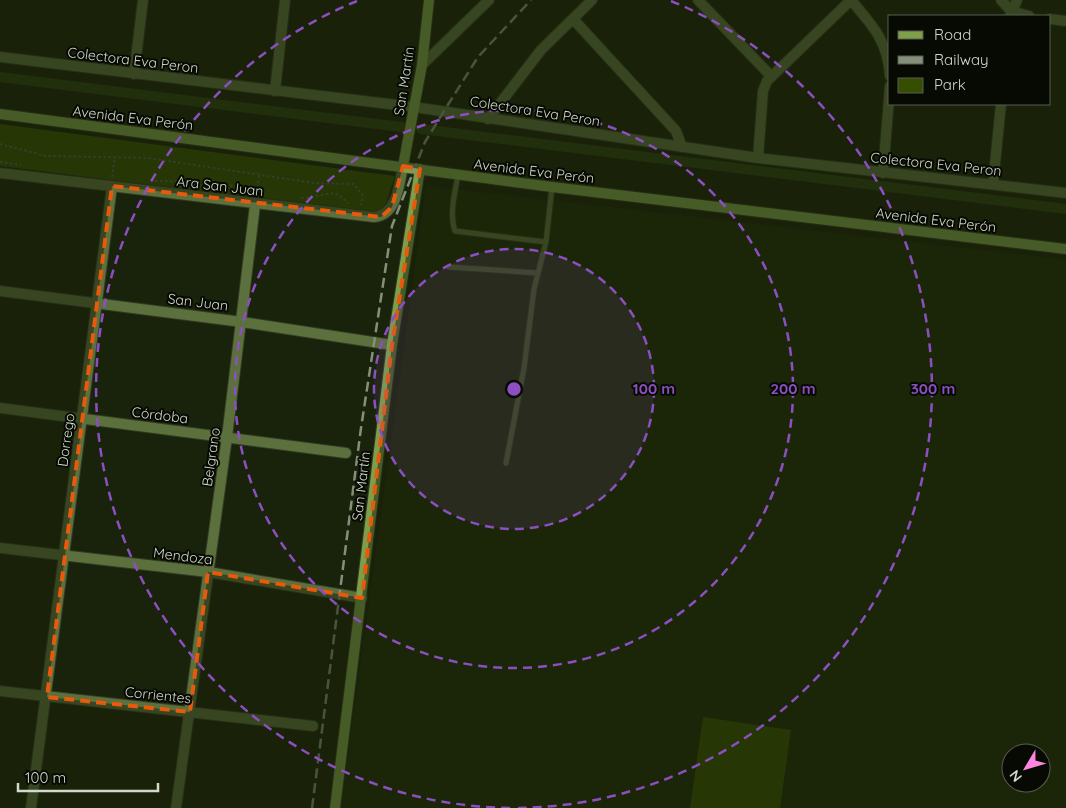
<svg xmlns="http://www.w3.org/2000/svg" width="1066" height="808" font-family="Quicksand,sans-serif">
<style>
.built{fill:#1e2b0b;fill-rule:evenodd}
.green{fill:#354e00}
.lines{fill:none;stroke-linecap:round;stroke-linejoin:round}
.canal{stroke:#2e3e13;stroke-width:10}
.lane-casing{stroke:#333c25;stroke-width:7}
.street-casing{stroke:#333c25;stroke-width:12}
.secondary-casing{stroke:#333c25;stroke-width:12}
.path{stroke:#59614c;stroke-width:2;stroke-dasharray:2.5 2.5;stroke-linecap:butt}
.lane{stroke:#5b703d;stroke-width:5}
.street{stroke:#5b703d;stroke-width:10}
.secondary{stroke:#7d9f4a;stroke-width:10}
.rail{stroke:#868e7c;stroke-width:2.5;stroke-dasharray:10 5;stroke-linecap:butt}
.marked{fill:none;stroke:#e8590c;stroke-width:4;stroke-dasharray:10 6;stroke-linejoin:round}
.ring{fill:none;stroke:#8c4fc1;stroke-width:2.5;stroke-dasharray:9 6}
.labels{text-anchor:middle;stroke-width:4;stroke-linejoin:round;paint-order:stroke}
.street-label{font-size:14px;fill:#d2d9ca;stroke:#060a03}
.centre{fill:#8c4fc1;stroke:#060a03;stroke-width:2.5}
.ring-label{font-size:15px;text-anchor:middle;font-weight:bold;fill:#8c4fc1;stroke:#060a03;stroke-width:4;stroke-linejoin:round;paint-order:stroke}
</style>
<rect width="100%" height="100%" fill="#19220a"/>
<path class="built" d="M426,186L1066,260V808H341ZM1011,753H1041V783H1011Z"/>
<path class="green" d="M0,124L395,176L385,207L379,212L370,213L0,166Z
M703,717L791,730L780,808H690Z"/>
<g class="lines">
<path class="canal" d="M0,77L401,127
M421,129L1066,209"/>
<g class="lane-casing">
<path id="lane" d="M458,175C455,192 449,214 455,231L546,242
M449,267L538,273
M506,463L524,368L534,289L546,242L552,187"/>
</g>
<g class="street-casing">
<path id="street" d="M698,0L771,76
M851,0C872,25 888,41 890,76
M1001,0L1011,11L1029,16
M1010,16L1017,0
M573,19L676,131L682,147
M1050,19L1066,21
M0,57L414,107L758,158L1066,193
M422,65L489,0
M134,74L143,0
M275,91L285,0
M488,119L541,50L592,0
M758,158L763,91L767,81L851,0
M0,173L374,217C397,215 399,185 403,166
M883,173L890,86
M993,184L1001,104
M0,291L242,322L392,345
M0,408L346,453
M0,548L208,572L362,598
M0,691L313,726
M31,808L112,186
M176,808L227,437L255,205"/>
</g>
<g class="secondary-casing">
<path id="secondary" d="M0,114L552,187L1066,249
M403,166L422,65L429,0
M335,808L392,345L420,169"/>
</g>
<path class="path" d="M0,144L46,156L148,158L314,183L354,184L363,196L361,205
M0,162L21,165
M112,177L115,157
M155,181L194,182L201,187
M211,187L221,183L259,193
M257,193L259,176
M301,198C319,199 336,184 348,204"/>
<use href="#lane" class="lane"/>
<use href="#street" class="street"/>
<use href="#secondary" class="secondary"/>
<path class="rail" d="M312,808L361,428L392,226L425,142L444,111L478,57L531,0"/>
</g>
<path d="M0 0H1066V808H0ZM403,166L420,169L392,345L362,598L208,572L190,712L47,697L112,186L381,217L392,207Z" fill="#19220a" fill-opacity=".55" fill-rule="evenodd"/>
<path class="marked" d="M403,166L420,169L392,345L362,598L208,572L190,712L47,697L112,186L381,217L392,207Z"/>
<circle cx="514" cy="389" r="140" fill="#8c4fc1" fill-opacity=".12"/>
<g class="ring">
<circle cx="514" cy="389" r="140"/>
<circle cx="514" cy="389" r="279"/>
<path d="M510 808A419 419 0 0 1 357 1M671 1A419 419 0 0 1 518 808"/>
</g>
<g class="labels">
<g class="street-label">
<text transform="translate(133 60) rotate(7)" y="5">Colectora Eva Peron</text>
<text transform="translate(404 81) rotate(-81)" y="5">San Martín</text>
<text transform="translate(535 111) rotate(9)" y="5">Colectora Eva Peron</text>
<text transform="translate(133 118) rotate(7)" y="5">Avenida Eva Perón</text>
<text transform="translate(936 164) rotate(6)" y="5">Colectora Eva Peron</text>
<text transform="translate(534 171) rotate(7)" y="5">Avenida Eva Perón</text>
<text transform="translate(220 186) rotate(7)" y="5">Ara San Juan</text>
<text transform="translate(936 220) rotate(7)" y="5">Avenida Eva Perón</text>
<text transform="translate(198 302) rotate(7)" y="5">San Juan</text>
<text transform="translate(160 415) rotate(7)" y="5">Córdoba</text>
<text transform="translate(66 440) rotate(-82)" y="5">Dorrego</text>
<text transform="translate(211 457) rotate(-82)" y="5">Belgrano</text>
<text transform="translate(361 486) rotate(-83)" y="5">San Martín</text>
<text transform="translate(183 556) rotate(7)" y="5">Mendoza</text>
<text transform="translate(158 695) rotate(6)" y="5">Corrientes</text>
</g>
</g>
<circle cx="514" cy="389" r="8" class="centre"/>
<g class="ring-label">
<text x="654" y="394">100 m</text>
<text x="793" y="394">200 m</text>
<text x="933" y="394">300 m</text>
</g>
<rect x="888" y="15" width="162" height="90" fill="#060a03" stroke="#585d53"/>
<rect x="898" y="31" width="25" height="8" fill="#7d9f4a" stroke="#585d53"/>
<text x="934" y="40" font-size="15" fill="#d2d9ca">Road</text>
<rect x="898" y="56" width="25" height="8" fill="#868e7c" stroke="#585d53"/>
<text x="934" y="65" font-size="15" fill="#d2d9ca">Railway</text>
<rect x="898" y="78" width="25" height="15" fill="#354e00" stroke="#585d53"/>
<text x="934" y="90" font-size="15" fill="#d2d9ca">Park</text>
<g transform="translate(1026 768) rotate(232)"><circle r="24" fill="#060a03" stroke="#585d53"/>
<path d="M0-4L9 19L0 12L-9 19Z" fill="#fe85e0"/>
<text y="-8" font-size="14" font-weight="bold" text-anchor="middle" fill="#d2d9ca">N</text>
</g>
<path d="M18 783v8h140v-8" fill="none" stroke="#d2d9ca" stroke-width="2.5"/>
<text x="25" y="783" font-size="15" fill="#d2d9ca" stroke="#060a03" stroke-width="4" paint-order="stroke">100 m</text>
</svg>
